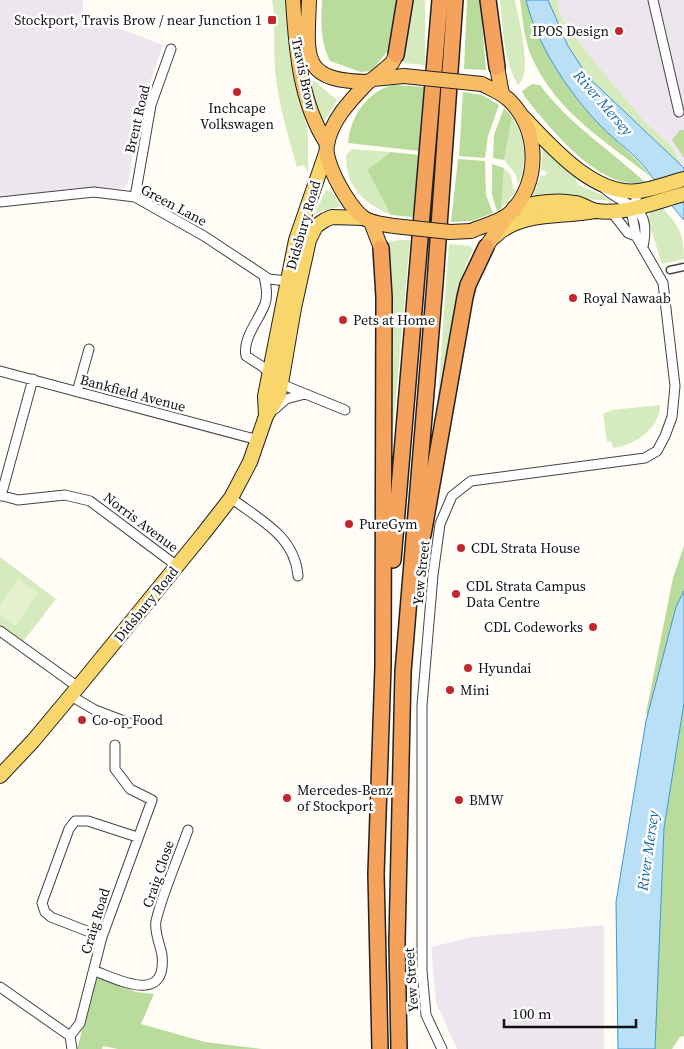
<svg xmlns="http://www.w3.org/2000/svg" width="684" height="1049" font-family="'Source Serif 4',serif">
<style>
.industrial{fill:#eee6ef}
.green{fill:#d5ebbd}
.forest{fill:#b9dc9c}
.pitch{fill:#e6f2cf}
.water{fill:#b9e0f7;stroke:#3f96cf}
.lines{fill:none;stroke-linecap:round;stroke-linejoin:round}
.pedestrian-casing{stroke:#444;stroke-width:9}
.minor-casing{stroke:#444;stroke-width:11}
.primary-casing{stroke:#222;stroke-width:16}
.trunk-casing{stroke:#222;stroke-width:16}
.motorway-casing{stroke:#222;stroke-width:18}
.pedestrian{stroke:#fff;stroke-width:6}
.minor{stroke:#fff;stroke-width:9}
.primary{stroke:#f9d66b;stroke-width:14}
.trunk{stroke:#f7bc64;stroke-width:14}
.motorway{stroke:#f5a25d;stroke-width:15}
.trunk-bridge-casing{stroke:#222;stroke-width:16;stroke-linecap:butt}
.trunk-bridge{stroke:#f7bc64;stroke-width:14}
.poi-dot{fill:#c4262e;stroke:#fff;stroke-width:2}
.labels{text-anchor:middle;stroke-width:5;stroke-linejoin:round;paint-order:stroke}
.poi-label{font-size:14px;fill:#111;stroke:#fff;text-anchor:start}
.street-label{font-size:14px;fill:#111;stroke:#fff}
.water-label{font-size:15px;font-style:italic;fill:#1768a6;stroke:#fff}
</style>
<rect width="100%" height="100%" fill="#fffdf5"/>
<path class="industrial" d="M0,0H83V15L163,45L139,114L129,179L125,188L0,198Z
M558,0H684V167L672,147L644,121L589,55L560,15Z
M604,925V1049H457L436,1003L431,947L472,937Z"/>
<path class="green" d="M272,0H285L290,58L308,131V173L304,165L297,167C288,136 278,103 275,69C273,46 276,23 272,0Z
M411,0H425V65L404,63L401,60Z
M500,0H515C518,18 534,73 518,85C503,59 503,29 500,0Z
M548,0H558L560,15L589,55L644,121L672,147L684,168L588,77L568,46Z
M307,75L337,100L323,124Z
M512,117C526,138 528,161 518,185L516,175L504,160Z
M543,147L575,178L578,185L617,201L562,198L538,199L534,193L541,175L545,176L547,172L541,170Z
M352,149L391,152L367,170L391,215C363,202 346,188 346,155Z
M504,168L511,175L513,188L516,191L501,209Z
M326,190L332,192L341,206L322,211L314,215Z
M662,207C679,227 684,232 684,259L662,264L649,223L648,216L651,211Z
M401,240H410L392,440L391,284L386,242Z
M449,244L470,246L473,250L466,264L461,283L436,425Z
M660,405C660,429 635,445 613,448L611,441L607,442L603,414L612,410Z
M0,557L56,599L22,643L0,627Z"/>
<path class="forest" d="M322,0H398L391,47L371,71L361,72L330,61C320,41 321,22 322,0Z
M467,0H480L486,70L464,69Z
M520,0H526C537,42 567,92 598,123C616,141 636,157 652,178C607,142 558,114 533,60C524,42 523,19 520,0Z
M532,84L540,85C569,124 609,149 645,182C601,193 550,128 525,97L522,91Z
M394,85L424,87L419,151L348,143C350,117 368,90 394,85Z
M463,92L482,95L499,105L488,136L485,158L459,156Z
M504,108L512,117L504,160L493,158L494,135Z
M680,130H684V158L672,140Z
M391,152L419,155L413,217L391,215L367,170Z
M458,159L485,161L486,195L493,213L472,221L451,222Z
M492,164L504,168L501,209L497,211L492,195Z
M684,546V591L676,607L648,716L646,713L673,578Z
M684,703V1036L680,1037L672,1049H655L664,828Z
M97,975L136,992L154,994L141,1024L205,1042L262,1049H118L103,1046L102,1049H77Z"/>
<path class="pitch" d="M18,579L38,593L15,626L0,616V605Z"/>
<path class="water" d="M526,0H548L568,46L588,77L684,168V220C668,203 658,183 643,165C629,149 610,137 596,121C565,87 537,44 526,0Z
M684,591V703L664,828L655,1049H618L616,902L646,721L676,607Z"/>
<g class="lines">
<g class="pedestrian-casing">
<path id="pedestrian" d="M670,270L684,267"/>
</g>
<g class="minor-casing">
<path id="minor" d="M653,0L679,112
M604,188C628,209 652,204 643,247
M135,197L151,105L171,49
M0,202L94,192L135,197L204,236L269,279L287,281
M610,210L628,233L636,236
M264,276C266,286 268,294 265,304C259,320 242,339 246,356L263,367L281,384L345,410
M0,371L258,440
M77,392L89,349
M275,409L286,399L305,394
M0,495L18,500L65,495L90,501L177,566
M1,496L33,379
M231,498C260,520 295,536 298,576
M0,631L78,687
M71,696L95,710L129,723
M102,937L51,917L45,912L42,903L69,829L75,821H88L137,837
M95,971C119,980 167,1005 162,955C160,944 154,932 156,921C163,891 178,859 188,830
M0,987L70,1036
M72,1049L70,1036L80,1023L102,937L152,800L130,789L115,769V745
M442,1049L426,1015L422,971V705L433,575L440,524L452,496L471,481L645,458L657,451L665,436L672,417L675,386L663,283L636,236L632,215L638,191"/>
</g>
<g class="primary-casing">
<path id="primary" d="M523,117C551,146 594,197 639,191C654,189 669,183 684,179
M514,208C533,203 555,199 575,203C583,204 589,210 597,211C625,215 658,201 684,194
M494,237C521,210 562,218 596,211
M266,416L265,396L296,240L326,153
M0,776L33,741L78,687L203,534L231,498L250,462L266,416L279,395L294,308L309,240L316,226L325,220L332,217L363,218"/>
</g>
<g class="trunk-casing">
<path id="trunk" d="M293,0C296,49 300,102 327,144
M309,0C307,58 300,81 368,82
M497,67L502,94
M373,79L392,63L396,55
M371,222L381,248
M394,226C384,224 373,224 364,218C350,209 323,162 327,145C331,120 351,100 368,82L373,79L404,76
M471,231C482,226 500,222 509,214C541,184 540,129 509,100C501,92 491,89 482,84
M486,247L507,216"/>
</g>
<g class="motorway-casing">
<path id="motorway" d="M488,0L497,67
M396,55L405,0
M423,535L465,297L468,285L486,247
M393,560L440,0
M380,1049L376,874L383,666L384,297L381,248
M399,1049L397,942L403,672L435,283L455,0"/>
</g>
<use href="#pedestrian" class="pedestrian"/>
<use href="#minor" class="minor"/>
<use href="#primary" class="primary"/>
<use href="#trunk" class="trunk"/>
<use href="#motorway" class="motorway"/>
<g class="trunk-bridge-casing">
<path id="trunk-bridge" d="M404,76L482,84
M394,226L450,232L471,231"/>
</g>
<use href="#trunk-bridge" class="trunk-bridge"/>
</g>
<g class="poi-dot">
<rect x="267" y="15" width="10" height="10" rx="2.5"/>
<circle cx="619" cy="31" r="5"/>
<circle cx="237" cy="92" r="5"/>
<circle cx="573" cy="298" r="5"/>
<circle cx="343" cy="320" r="5"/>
<circle cx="349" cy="524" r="5"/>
<circle cx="461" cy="548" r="5"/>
<circle cx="456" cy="594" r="5"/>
<circle cx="593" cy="627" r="5"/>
<circle cx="468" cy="668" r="5"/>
<circle cx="450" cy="690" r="5"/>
<circle cx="82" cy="720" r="5"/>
<circle cx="287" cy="798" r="5"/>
<circle cx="459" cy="800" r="5"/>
</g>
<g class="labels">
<g class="poi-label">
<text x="262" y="25" text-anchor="end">Stockport, Travis Brow / near Junction 1</text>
<text x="609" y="36" text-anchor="end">IPOS Design</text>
<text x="237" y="113" text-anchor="middle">Inchcape<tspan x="237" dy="16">Volkswagen</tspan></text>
<text x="583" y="303">Royal Nawaab</text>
<text x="353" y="325">Pets at Home</text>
<text x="359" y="529">PureGym</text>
<text x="471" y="553">CDL Strata House</text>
<text x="466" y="591">CDL Strata Campus<tspan x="466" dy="16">Data Centre</tspan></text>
<text x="583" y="632" text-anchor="end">CDL Codeworks</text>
<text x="478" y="673">Hyundai</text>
<text x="460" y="695">Mini</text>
<text x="92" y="725">Co-op Food</text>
<text x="297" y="795">Mercedes-Benz<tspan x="297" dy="16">of Stockport</tspan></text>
<text x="469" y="805">BMW</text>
</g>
<g class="street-label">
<text transform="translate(304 74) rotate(78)" y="5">Travis Brow</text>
<text transform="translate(137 119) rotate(-77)" y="5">Brent Road</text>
<text transform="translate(174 205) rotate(28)" y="5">Green Lane</text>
<text transform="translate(303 225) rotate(-74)" y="5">Didsbury Road</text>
<text transform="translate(133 393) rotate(15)" y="5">Bankfield Avenue</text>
<text transform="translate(141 522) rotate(37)" y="5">Norris Avenue</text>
<text transform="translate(421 573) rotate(-84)" y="5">Yew Street</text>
<text transform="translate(146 604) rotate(-51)" y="5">Didsbury Road</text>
<text transform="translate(158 874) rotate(-71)" y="5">Craig Close</text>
<text transform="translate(95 921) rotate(-73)" y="5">Craig Road</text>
<text transform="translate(411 980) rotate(-94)" y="5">Yew Street</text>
</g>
<g class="water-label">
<text transform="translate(603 103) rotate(49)" y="5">River Mersey</text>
<text transform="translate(648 851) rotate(-82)" y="5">River Mersey</text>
</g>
</g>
<path d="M504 1019v8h132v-8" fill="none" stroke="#111111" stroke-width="2.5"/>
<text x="512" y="1019" font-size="15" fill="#111111" stroke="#ffffff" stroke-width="4" paint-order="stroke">100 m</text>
</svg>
